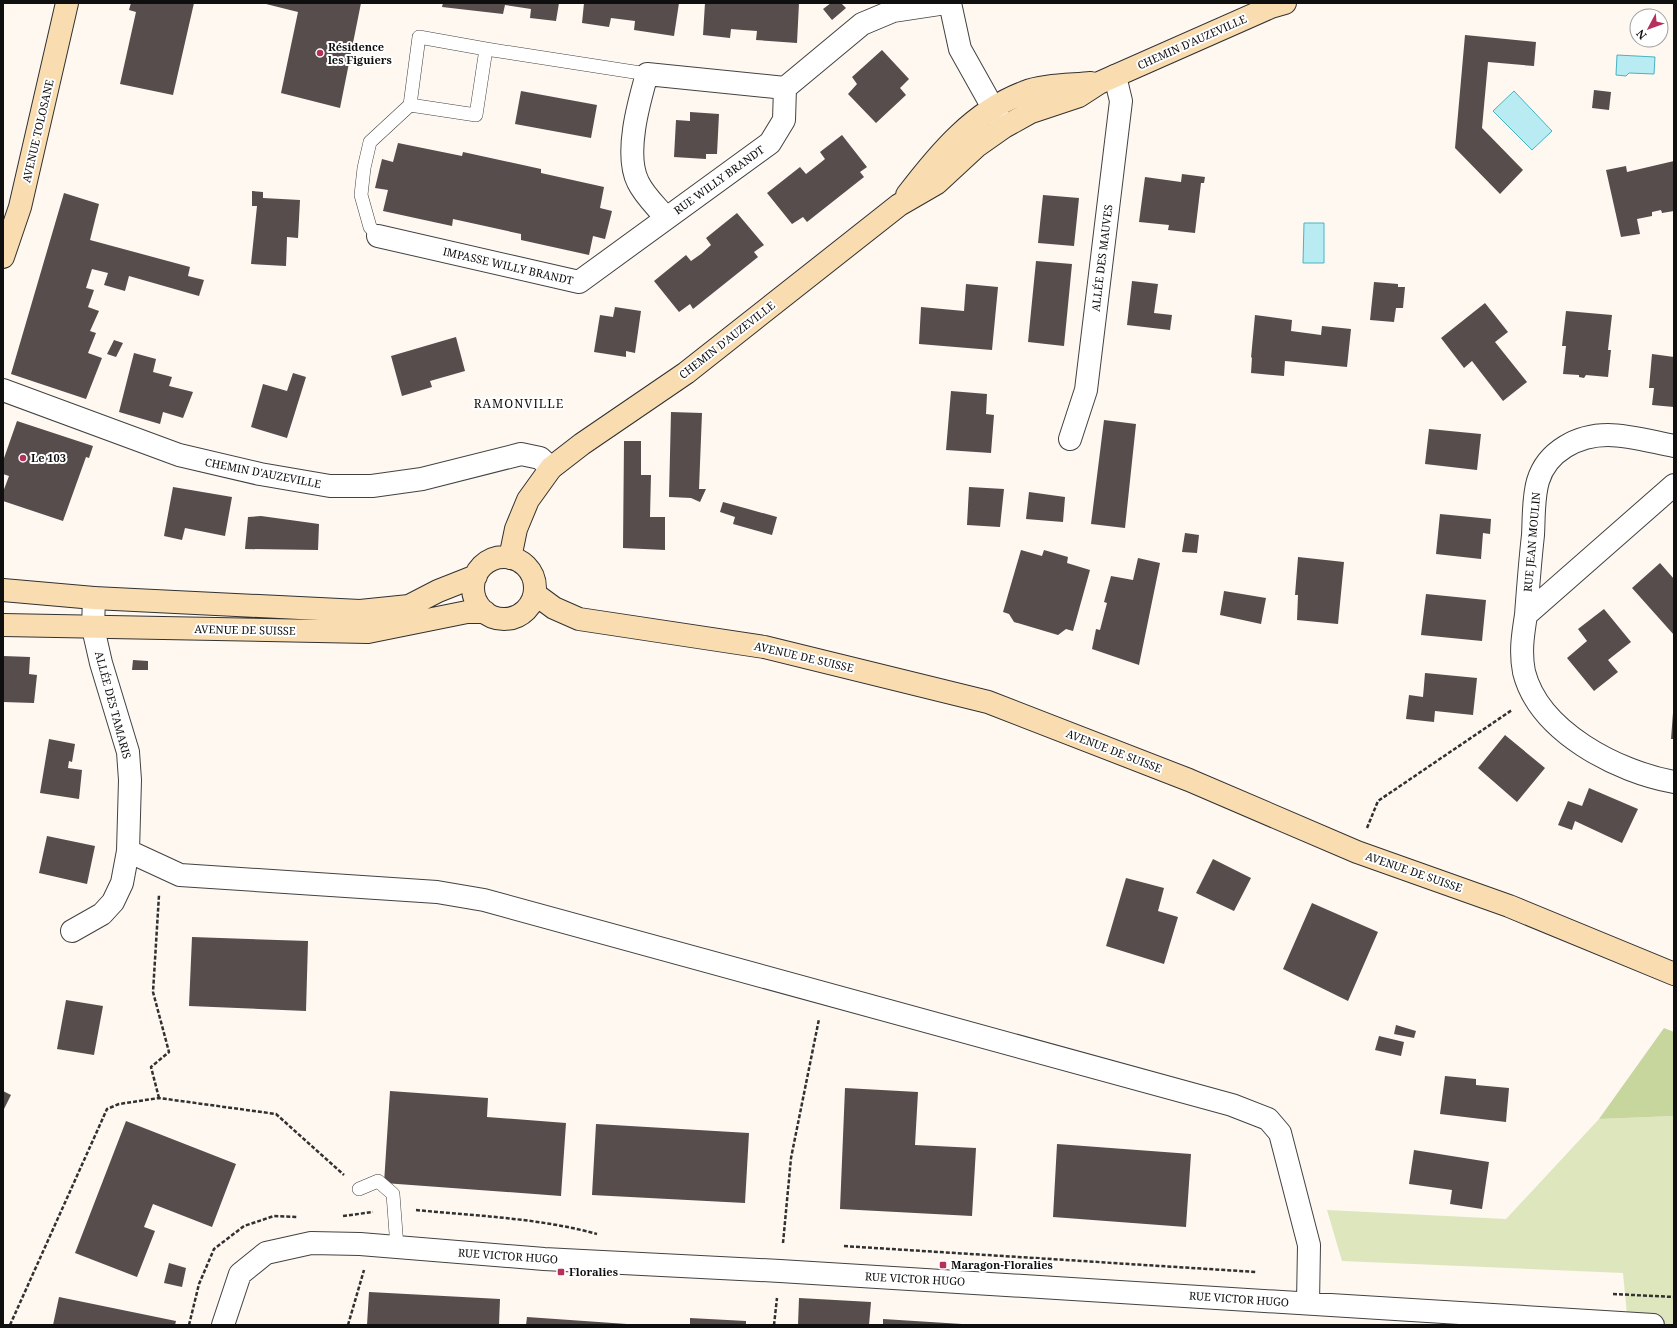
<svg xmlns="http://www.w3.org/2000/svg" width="1677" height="1328" font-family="'Noto Serif',serif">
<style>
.green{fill:#dee6bd}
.forest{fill:#c6d69d}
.water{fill:#b9ecf2;stroke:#46b4c3}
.building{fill:#564d4c}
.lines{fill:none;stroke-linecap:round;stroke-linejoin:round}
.lane-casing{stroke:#424242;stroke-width:14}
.street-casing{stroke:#424242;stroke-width:24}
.secondary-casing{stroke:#313131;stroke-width:24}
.path{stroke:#313131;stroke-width:2.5;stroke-dasharray:4 2;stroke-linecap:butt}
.lane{stroke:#fff;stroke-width:13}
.street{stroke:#fff;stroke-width:22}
.secondary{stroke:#f9ddb1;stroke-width:22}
.poi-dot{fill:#b5305b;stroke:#fff;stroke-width:1.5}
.labels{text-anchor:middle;stroke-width:4;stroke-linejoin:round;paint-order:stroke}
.street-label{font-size:11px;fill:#0f0f0f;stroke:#fff}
.poi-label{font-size:11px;font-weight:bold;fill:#0f0f0f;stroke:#fff;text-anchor:start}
.neighbourhood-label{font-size:12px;letter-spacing:1px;fill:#0f0f0f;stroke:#fff}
</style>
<rect width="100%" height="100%" fill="#fef8f1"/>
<path class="green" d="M1674,1116V1325H1628L1623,1273L1342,1261L1327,1210L1506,1219L1599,1119Z"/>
<path class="forest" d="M1664,1028L1674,1032V1116L1599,1119Z"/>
<path class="water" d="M1617,55L1655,57L1654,74L1629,73L1626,76L1616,75Z
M1514,91L1552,131L1532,150L1493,111Z
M1304,223H1324V263H1303Z"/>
<path class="building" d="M131,3H194L173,95L120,84L136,12L129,10Z
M361,3L340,108L281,93L298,12L262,3Z
M443,3H559L556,21L530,18L531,9L505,5L503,14L442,7Z
M584,3H679L674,36L634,30L635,21L611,18L609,27L582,23Z
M705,3H799L797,43L756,40L757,31L743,30L731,29L730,38L703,35Z
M831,3H841L846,8L832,20L823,9Z
M1465,35L1536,42L1534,66L1488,62L1482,128L1523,170L1500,194L1455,148Z
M882,50L909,79L900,88L906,95L876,123L848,94L857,84L852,77Z
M1594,90L1611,92L1609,110L1592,108Z
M521,91L597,105L591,138L515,124Z
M690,112L719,114L717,154H706V159L674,157L676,120L690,121Z
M842,135L867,167L860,172L864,177L807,222L803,217L792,224L767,193L800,167L806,174L815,167L825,159L820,152Z
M398,143L462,156L463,152L541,169V173L604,187L600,208L612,211L605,239L593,236L589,255L521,240V234L453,219L452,226L383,211L388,190L375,188L382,159L393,162Z
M1674,161V211L1662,213L1661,210L1652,212V216L1637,219L1640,234L1621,237L1606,170L1626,166L1627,172Z
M1182,174L1205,177L1204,183H1201L1195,233L1168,230L1169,225L1139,222L1145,177L1181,182Z
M252,191L263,192V198L300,200L298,238L287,237L286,266L251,264L257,206H252Z
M64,193L99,204L90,240L190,267L188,276L204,280L199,296L129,276L125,291L104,285L108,273L92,269L86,288L94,290L88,307L99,311L90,331L96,333L88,353L102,358L86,399L11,374Z
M1043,195L1079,198L1074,246L1038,243Z
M737,213L764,245L754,252L758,257L693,309L690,304L679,312L654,281L686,255L691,261L701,254L711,245L706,238Z
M1036,261L1072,264L1064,346L1028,342Z
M1132,281L1158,284L1154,313L1172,315L1170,330L1127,325Z
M1374,282L1398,284V287H1405L1403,308H1396L1394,322L1370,320Z
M966,284L998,287L992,350L919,344L921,307L964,311Z
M1485,303L1508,332L1495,342L1527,382L1503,401L1472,361L1464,368L1441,338Z
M615,307L641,311L635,353L626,351V357L594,352L600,315L613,317Z
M1566,311L1612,315L1608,350H1611L1608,377L1586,375L1584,378L1579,377V375L1563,374L1566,346H1562Z
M1255,315L1292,320L1291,331L1321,335L1322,326L1351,329L1347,367L1285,361L1284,376L1251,373L1252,357L1251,358Z
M456,337L465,371L430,381L432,387L402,396L391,356Z
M114,340L123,343L116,357L107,354Z
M134,353L156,359L153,372L172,377L169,386L193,392L183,418L163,412L160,424L119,412Z
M1652,354L1674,357V407L1652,405L1654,388H1649Z
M293,373L306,377L287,438L251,427L263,384L287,391Z
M951,391L987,394L986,414L994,415L991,453L946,450Z
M671,412L702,413L699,489H706L700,502L691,498L669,497Z
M1104,420L1136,424L1125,528L1091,524Z
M17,421L93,446L89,458L86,457L63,521L3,501V492L9,476L3,474V461Z
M1429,429L1481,434L1477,470L1425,464Z
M624,441H641V475H651L650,517H665V550L623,548Z
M173,487L232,497L225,536L185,528L182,540L164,536Z
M969,487L1004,489L1000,527L967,525Z
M1029,492L1065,497L1063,522L1026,519Z
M723,502L777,517L772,535L733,524L735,517L720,512Z
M1440,514L1491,519L1490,534L1483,533L1481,559L1436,554Z
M261,516L319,524L318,550L245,549L248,517Z
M1185,533L1199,535L1197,553L1182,552Z
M1021,550L1042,556L1044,550L1068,557L1067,563L1090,570L1073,631L1066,629L1058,635L1014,622L1009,614L1003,612Z
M1298,557L1344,562L1338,624L1297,620L1298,595H1295Z
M1138,558L1160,563L1139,665L1092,649L1096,629L1100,630L1107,603L1104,602L1111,576L1133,580Z
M1660,563L1674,579V635L1632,588Z
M1224,591L1266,598L1261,624L1220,615Z
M1426,594L1486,600L1482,641L1421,635Z
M1604,609L1631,642L1608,660L1618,672L1594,691L1567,658L1587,641L1578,629Z
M3,656L30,657L29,674L37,675L34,703L3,702Z
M133,660L148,661V670H132Z
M1425,673L1477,678L1473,715L1435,711L1434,722L1406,719L1409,695L1423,697Z
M1673,713H1674V739H1671Z
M1505,735L1545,768L1517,802L1478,768Z
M49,739L75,744L72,762L69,761L68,768L82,770L79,799L40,793Z
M1589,788L1638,809L1622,843L1575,821L1572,830L1558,825L1568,801L1582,806Z
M47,836L95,846L87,884L39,873Z
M1213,859L1251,878L1234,911L1196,893Z
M1126,878L1164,888L1158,911L1178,917L1164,964L1106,946Z
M1312,903L1378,932L1348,1001L1283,969Z
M192,937L308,941L306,1011L189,1006Z
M66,1000L103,1006L94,1055L57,1049Z
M1396,1025L1416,1031L1414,1038L1394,1034Z
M1379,1036L1404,1042L1401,1056L1375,1050Z
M1445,1076L1476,1079V1085L1509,1088L1506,1122L1440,1114Z
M845,1088L918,1092L915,1145L976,1148L972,1216L840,1209Z
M3,1091L11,1095L3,1111Z
M390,1091L488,1098L487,1117L566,1123L561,1196L384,1183Z
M126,1121L236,1164L212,1227L153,1204L144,1227L155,1231L137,1277L75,1253Z
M596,1124L749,1133L745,1203L592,1195Z
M1057,1144L1191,1154L1186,1227L1053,1217Z
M1414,1150L1489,1162L1482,1209L1450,1204L1452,1190L1409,1184Z
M169,1263L186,1268L182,1287L164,1283Z
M369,1292L500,1299L499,1325H367Z
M59,1297L176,1321L175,1325H53Z
M799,1298L871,1302L869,1325H798Z
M527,1317L627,1324V1325H526Z
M690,1318L746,1321V1325H690Z
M883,1319L962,1324V1325H883Z"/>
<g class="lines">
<g class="lane-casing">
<path id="lane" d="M410,105L476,115L486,49
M378,236L370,227L361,195L364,168L370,142L410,105L419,37L486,49L647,74
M359,1189L378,1181L393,1194L397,1247"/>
</g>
<g class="street-casing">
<path id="street" d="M950,3L960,49L1002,124
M666,218C657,207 644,195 638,182C624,154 639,102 647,74L785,88L862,24L893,11L946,3
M378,236L579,282L770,143L784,120L785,88
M3,390L179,455L260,474L330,486H372L422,479L521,454L540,458L551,468
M1070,439L1086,390L1121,101L1115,76
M1674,485L1526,615C1523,634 1520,652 1524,672C1539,732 1618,772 1674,782
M1526,615C1528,588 1530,562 1533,535C1534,518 1533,498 1538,481C1547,451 1578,435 1608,435C1629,435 1653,442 1674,446
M128,851L180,875L437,892L484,900L1232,1105L1268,1119L1280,1133L1309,1245L1308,1303
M72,931L102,914L113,902L122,883L128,851L130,780L128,752L101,663L93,628L94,598
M223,1325L240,1274L266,1253L311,1243L360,1244L544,1259L780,1271L1653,1325"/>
</g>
<g class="secondary-casing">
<path id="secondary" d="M907,195C939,153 974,111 1025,92C1041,85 1073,85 1091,83
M3,257L20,207L67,3
M473 588a31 31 0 1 1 62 0a31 31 0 1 1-62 0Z
M510,558L516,529L528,500L551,468L582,444L686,373L899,205L937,183L977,146L1004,127L1031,112L1079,96L1099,83L1271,7L1285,3
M3,590L94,598L360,611L409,606L438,591L476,576
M535,594L554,608L579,619L764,647L988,702L1189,780L1357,852L1509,906L1674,974
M3,625L368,632L467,612H485"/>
</g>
<path class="path" d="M1367,828L1378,801L1512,710
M159,1098L151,1067L169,1052L153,992L159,895
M416,1210C477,1216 539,1218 597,1234
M343,1216L373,1212
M783,1243L791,1158L819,1019
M844,1246L1256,1272
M1613,1294L1674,1297
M10,1325L107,1109L119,1104L159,1098L276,1114L344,1175
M189,1325L199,1284L214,1249L244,1226L274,1216L298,1217
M348,1325L364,1270
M774,1325L777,1298"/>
<use href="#lane" class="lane"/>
<use href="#street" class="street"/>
<use href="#secondary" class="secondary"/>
</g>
<g class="poi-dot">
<circle cx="320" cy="53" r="4"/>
<circle cx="23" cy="458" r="4"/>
<rect x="939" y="1261" width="8" height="8" rx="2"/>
<rect x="557" y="1268" width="8" height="8" rx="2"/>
</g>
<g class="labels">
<g class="street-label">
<text transform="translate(1192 42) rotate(-24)" y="4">CHEMIN D'AUZEVILLE</text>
<text transform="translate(38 131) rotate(-77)" y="4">AVENUE TOLOSANE</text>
<text transform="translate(719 180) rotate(-36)" y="4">RUE WILLY BRANDT</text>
<text transform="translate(1102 258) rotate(-83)" y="4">ALLÉE DES MAUVES</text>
<text transform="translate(508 266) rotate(13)" y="4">IMPASSE WILLY BRANDT</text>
<text transform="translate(727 340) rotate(-38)" y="4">CHEMIN D'AUZEVILLE</text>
<text transform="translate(263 473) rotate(11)" y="4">CHEMIN D'AUZEVILLE</text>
<text transform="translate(1532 542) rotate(-85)" y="4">RUE JEAN MOULIN</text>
<text transform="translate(245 630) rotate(1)" y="4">AVENUE DE SUISSE</text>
<text transform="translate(804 657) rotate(13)" y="4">AVENUE DE SUISSE</text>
<text transform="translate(113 705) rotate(75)" y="4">ALLÉE DES TAMARIS</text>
<text transform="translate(1114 751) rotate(21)" y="4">AVENUE DE SUISSE</text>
<text transform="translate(1414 872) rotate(19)" y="4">AVENUE DE SUISSE</text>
<text transform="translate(508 1256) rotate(4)" y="4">RUE VICTOR HUGO</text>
<text transform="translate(915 1279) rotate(3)" y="4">RUE VICTOR HUGO</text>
<text transform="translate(1239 1299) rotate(4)" y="4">RUE VICTOR HUGO</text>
</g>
<g class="poi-label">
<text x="328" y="51">Résidence<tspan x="328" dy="13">les Figuiers</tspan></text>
<text x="31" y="462">Le 103</text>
<text x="951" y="1269">Maragon-Floralies</text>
<text x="569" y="1276">Floralies</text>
</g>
<g class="neighbourhood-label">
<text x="519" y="408">RAMONVILLE</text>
</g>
</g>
<rect width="1677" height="1328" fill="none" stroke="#0f0f0f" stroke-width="8"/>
<g transform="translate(1649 28) rotate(229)"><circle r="19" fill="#ffffff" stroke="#9f9f9f"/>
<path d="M0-3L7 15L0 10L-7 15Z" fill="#b5305b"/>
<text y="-6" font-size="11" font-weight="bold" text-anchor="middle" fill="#0f0f0f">N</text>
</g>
</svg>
